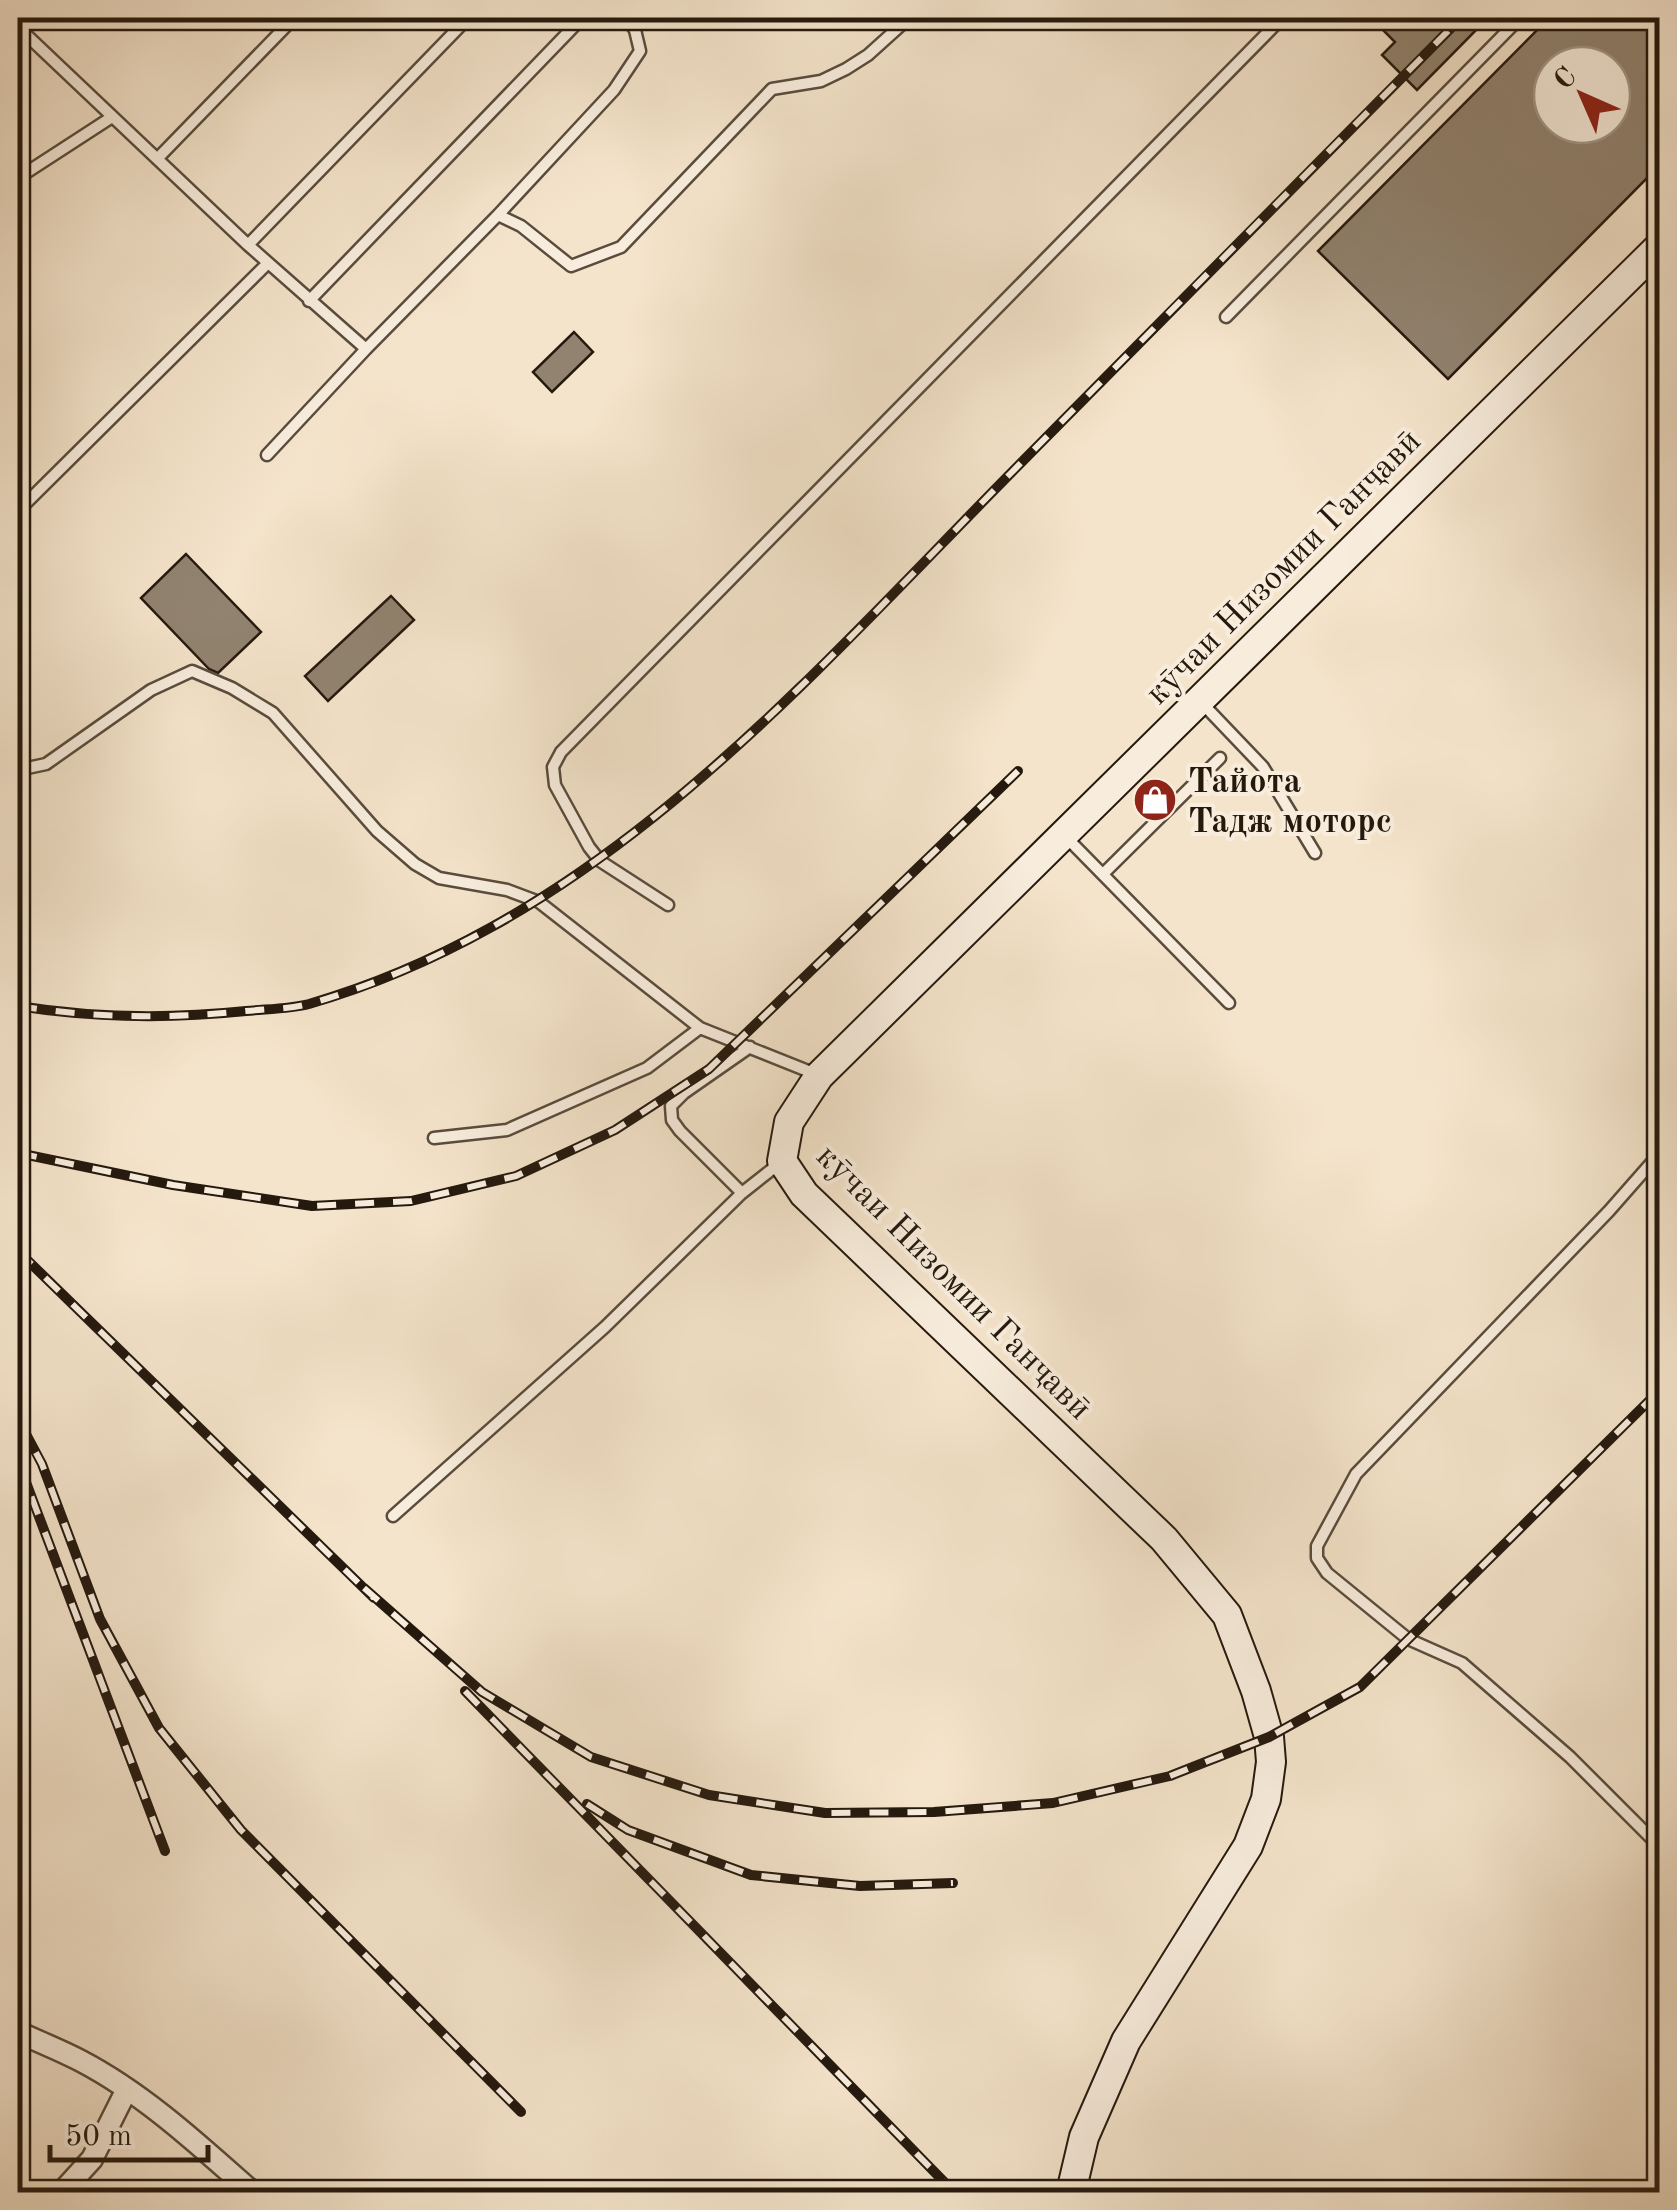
<svg xmlns="http://www.w3.org/2000/svg" width="1677" height="2210" font-family="'Old Standard TT',serif">
<style>
.building{fill:#918370;stroke:#25190e;stroke-width:2.5;fill-rule:evenodd}
.lines{fill:none;stroke-linecap:round;stroke-linejoin:round}
.lane-casing{stroke:#594c3d;stroke-width:15}
.street-casing{stroke:#594c3d;stroke-width:25}
.secondary-casing{stroke:#25190e;stroke-width:32}
.lane{stroke:#f8eddd;stroke-width:10}
.street{stroke:#f8eddd;stroke-width:20}
.secondary{stroke:#f8eddd;stroke-width:28}
.rail-casing{stroke:#25190e;stroke-width:10}
.rail{stroke:#f8eddd;stroke-width:6;stroke-dasharray:19;stroke-linecap:butt}
.labels{text-anchor:middle;stroke-width:8;stroke-linejoin:round;paint-order:stroke}
.street-label{font-size:35px;fill:#25190e;stroke:#f8eddd}
.poi-label{font-size:35px;font-weight:bold;fill:#25190e;stroke:#f8eddd;text-anchor:start}
</style>
<rect width="100%" height="100%" fill="#f4e4cb"/>
<filter id="stains"><feTurbulence type="fractalNoise" baseFrequency=".002" numOctaves="4"/><feColorMatrix values="0 0 0 0 .2 0 0 0 0 .09 0 0 0 0 .02 0 0 0 .5 -.17"/></filter>
<radialGradient id="worn" r=".72"><stop offset=".6" stop-color="#630" stop-opacity="0"/><stop offset="1" stop-color="#630" stop-opacity=".3"/></radialGradient>
<path class="building" d="M1371,18H1488L1417,90L1382,55L1395,42Z
M1549,18H1660V165L1448,379L1318,251ZM1552,65H1612V125H1552Z
M574,332L593,352L552,392L533,372Z
M186,554L261,632L218,673L209,669L141,598Z
M391,596L414,620L328,701L305,676Z"/>
<g class="lines">
<g class="lane-casing">
<path id="lane" d="M18,27L248,245L366,349L498,215L521,226L571,266L621,247L772,89L821,81L846,69L868,55L909,18
M157,159L294,18
M18,178L112,117
M498,215L614,90L640,51L635,30L626,18
M248,245L468,18
M309,301L582,18
M1226,317L1520,18
M267,455L366,349
M18,511L268,263
M1200,701L1263,767L1315,853
M18,770L46,764L151,690L192,671L232,688L273,713L377,831L415,864L439,878L507,890L539,902L700,1028L818,1075
M1064,835L1229,1003
M1103,874L1220,758
M668,905L600,861L589,847L555,785L553,767L561,752L1282,18
M434,1138L507,1130L647,1068L700,1028
M1660,1153L1609,1211L1356,1474L1317,1546V1558L1327,1573L1408,1639L1462,1663L1570,1757L1660,1847
M742,1193L680,1131L672,1120L671,1106L684,1093L750,1047
M393,1516L605,1327L742,1193L780,1163"/>
</g>
<g class="street-casing">
<path id="street" d="M18,2032C39,2042 60,2050 81,2061C144,2094 199,2145 252,2192
M62,2192L92,2159L127,2089"/>
</g>
<g class="secondary-casing">
<path id="secondary" d="M1071,2192L1084,2137L1126,2041L1248,1846L1266,1799L1271,1762L1269,1737L1256,1691L1227,1615L1164,1539L804,1194L782,1161L789,1122L819,1076L1660,246"/>
</g>
<use href="#lane" class="lane"/>
<use href="#street" class="street"/>
<use href="#secondary" class="secondary"/>
<g class="rail-casing">
<path id="rail" d="M18,1006C93,1018 169,1019 246,1011C266,1009 290,1009 309,1004C602,919 803,684 1010,474C1160,322 1310,170 1461,18
M18,1153L173,1185L312,1206L411,1201L516,1176L615,1130L709,1069L1018,771
M18,1251L374,1598
M18,1419L42,1464L100,1619L159,1728L241,1830L521,2112
M18,1461L165,1851
M364,1588L482,1692L591,1757L709,1795L825,1813L934,1812L1053,1803L1170,1776L1269,1737L1360,1687L1660,1390
M465,1691L954,2192
M587,1804L628,1830L751,1875L860,1886L953,1883"/>
</g>
<use href="#rail" class="rail"/>
</g>
<defs>
<g id="shop-disc" transform="scale(2.25)"><circle r="9.5" fill="#8f2418" stroke="#f8eddd"/><path d="M-5-2.5h2.3a2.7 3.5 0 0 1 5.4 0H5L5.5 6h-11ZM-1.5-2.5h3a1.5 2.3 0 0 0-3 0Z" fill="#fff"/></g>
</defs>
<g fill-rule="evenodd">
<use href="#shop-disc" x="1155" y="800"/>
</g>
<g class="labels">
<g class="street-label">
<text transform="translate(1282 566) rotate(-45)" y="12">кӯчаи Низомии Ганҷавӣ</text>
<text transform="translate(955 1281) rotate(45)" y="12">кӯчаи Низомии Ганҷавӣ</text>
</g>
<g class="poi-label">
<text x="1188" y="792">Тайота<tspan x="1188" dy="40">Тадж моторс</tspan></text>
</g>
</g>
<rect width="1677" height="2210" fill="none" stroke="#f4e4cb" stroke-width="60"/>
<rect x="20" y="20" width="1637" height="2170" fill="none" stroke="#25190e" stroke-width="5"/>
<rect x="30" y="30" width="1617" height="2150" fill="none" stroke="#25190e" stroke-width="2.5"/>
<g transform="translate(1582 95) rotate(315)"><circle r="48" fill="#f8eddd" stroke="#a4988a" stroke-width="2.5"/>
<path d="M0-8L18 38L0 25L-18 38Z" fill="#8f2418"/>
<text y="-15" font-size="28" font-weight="bold" text-anchor="middle" fill="#25190e">С</text>
</g>
<path d="M50 2145v15h158v-15" fill="none" stroke="#25190e" stroke-width="5"/>
<text x="65" y="2145" font-size="30" fill="#25190e" stroke="#f8eddd" stroke-width="8" paint-order="stroke">50 m</text>
<rect width="100%" height="100%" filter="url(#stains)"/>
<rect width="100%" height="100%" fill="url(#worn)"/>
</svg>
